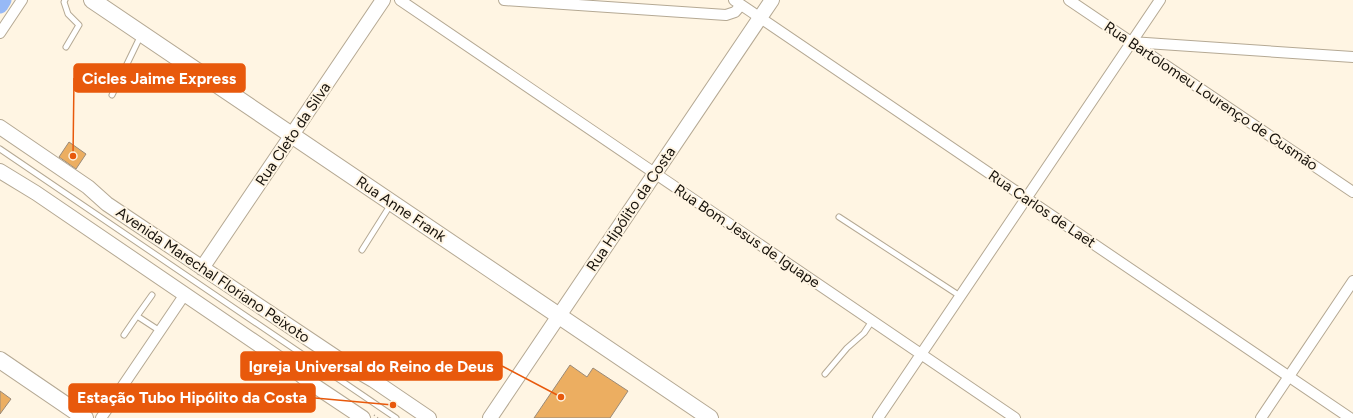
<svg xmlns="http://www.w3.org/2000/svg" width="1353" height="418" font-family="Figtree,sans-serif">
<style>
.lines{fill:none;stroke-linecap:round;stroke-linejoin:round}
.river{stroke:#97b9f6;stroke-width:17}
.building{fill:#ecae61;stroke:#9a8a78}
.lane-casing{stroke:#b5a994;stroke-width:7}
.street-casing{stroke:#b5a994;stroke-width:12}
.secondary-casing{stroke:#b5a994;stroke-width:16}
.primary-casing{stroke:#b5a994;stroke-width:18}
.path{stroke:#a8a092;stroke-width:1.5;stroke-dasharray:1 3;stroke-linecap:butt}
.lane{stroke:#fff;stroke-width:5}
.street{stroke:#fff;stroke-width:10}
.secondary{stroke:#fff;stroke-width:14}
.primary{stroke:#fff;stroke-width:16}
.labels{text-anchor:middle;stroke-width:4;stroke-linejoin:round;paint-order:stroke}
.street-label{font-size:15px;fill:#17120b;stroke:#fff5e3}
.leader{fill:none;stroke:#e8590c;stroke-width:1.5}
.callout-dot{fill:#e8590c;stroke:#fff5e3;stroke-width:1.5}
.callout{fill:#e8590c;stroke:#e8590c;stroke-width:1.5}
.callout-label{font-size:16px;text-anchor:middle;font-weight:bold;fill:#fff}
</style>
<rect width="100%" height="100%" fill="#fff5e3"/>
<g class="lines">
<path class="river" d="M0,5L3,0"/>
</g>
<path class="building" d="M69,142L86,154L76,169L59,157Z
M570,365L587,377L593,368L628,391L610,418H534Z
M0,391L11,399L0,414Z"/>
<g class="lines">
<g class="lane-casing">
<path id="lane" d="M65,0L64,2L68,14L79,25L66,47
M112,95L141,35
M0,149L396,418
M839,217L960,296
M362,250L391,204
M137,316L152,295
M124,335L137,316L160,331
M825,374L847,348L864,333L872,321"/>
</g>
<g class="street-casing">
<path id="street" d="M400,0L1015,418
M504,0L726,15L735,12L741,5
M734,0L1350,418
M1069,0L1353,192
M0,33L22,0
M1131,42L1353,57
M101,418L185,294
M878,418L1160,0
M1261,418L1353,281"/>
</g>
<g class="secondary-casing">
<path id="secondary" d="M0,127L88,187L107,204L349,366L373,380L429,418
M0,171L36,193L287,364L312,384L363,418
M202,268L383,0
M490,418L772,0"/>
</g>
<g class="primary-casing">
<path id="primary" d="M92,0L710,418
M0,360L85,418"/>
</g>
<path class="path" d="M374,415L378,418"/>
<use href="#lane" class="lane"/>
<use href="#street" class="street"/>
<use href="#secondary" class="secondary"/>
<use href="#primary" class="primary"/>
</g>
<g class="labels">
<g class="street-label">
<text transform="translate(1211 96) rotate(34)" y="5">Rua Bartolomeu Lourenço de Gusmão</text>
<text transform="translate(293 134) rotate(-56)" y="5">Rua Cleto da Silva</text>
<text transform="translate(401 209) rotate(34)" y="5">Rua Anne Frank</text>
<text transform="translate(631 209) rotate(-56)" y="5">Rua Hipólito da Costa</text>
<text transform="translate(1042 209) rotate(34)" y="5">Rua Carlos de Laet</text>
<text transform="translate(747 236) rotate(34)" y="5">Rua Bom Jesus de Iguape</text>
<text transform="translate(213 275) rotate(34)" y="5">Avenida Marechal Floriano Peixoto</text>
</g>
</g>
<path class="leader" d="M73 156L74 78M561 397L502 366M393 405L315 398"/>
<g class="callout-dot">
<circle cx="73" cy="156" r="4"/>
<circle cx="561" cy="397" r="4"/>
<circle cx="393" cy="405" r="4"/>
</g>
<g class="callout">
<rect x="74" y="64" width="171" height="28" rx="4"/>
<rect x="241" y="352" width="261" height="28" rx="4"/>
<rect x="69" y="384" width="246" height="28" rx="4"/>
</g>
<g class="callout-label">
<text x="159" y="84">Cicles Jaime Express</text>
<text x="371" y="372">Igreja Universal do Reino de Deus</text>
<text x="192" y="403">Estação Tubo Hipólito da Costa</text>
</g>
</svg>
